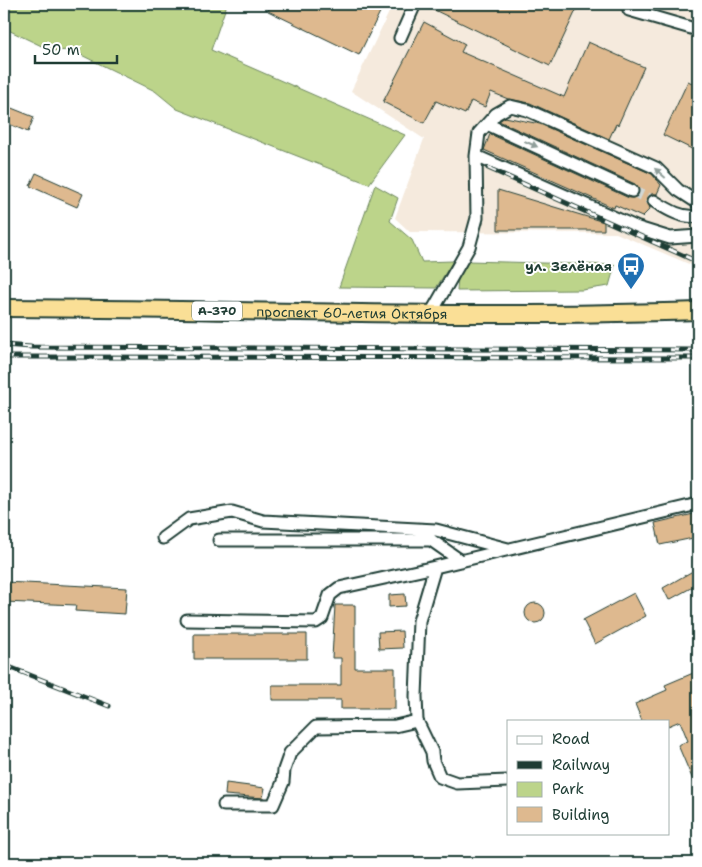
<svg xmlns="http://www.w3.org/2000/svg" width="702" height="867" font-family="'Shantell Sans',sans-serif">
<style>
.built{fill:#f5eadd}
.green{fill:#bcd48a;stroke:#6e885f}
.building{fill:#deb98f;stroke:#1f3d34}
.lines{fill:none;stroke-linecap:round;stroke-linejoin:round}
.minor-tunnel{stroke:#d2d8d6;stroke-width:11;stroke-dasharray:11 5.5;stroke-linecap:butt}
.minor-casing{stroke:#1f3d34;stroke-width:15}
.highway-casing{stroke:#1f3d34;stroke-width:20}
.minor{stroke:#fff;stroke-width:11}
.highway{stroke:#fadf96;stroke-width:16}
.rail-casing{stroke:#1f3d34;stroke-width:5}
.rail{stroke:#fff;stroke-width:3;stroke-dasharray:9;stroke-linecap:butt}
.oneway{fill:#8f9e9a}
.labels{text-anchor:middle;stroke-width:4;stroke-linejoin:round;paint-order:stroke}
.shield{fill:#fff;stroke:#627771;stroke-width:1}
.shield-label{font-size:12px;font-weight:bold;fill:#1f3d34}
.poi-label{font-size:14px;font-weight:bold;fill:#1f3d34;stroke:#fff;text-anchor:end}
.street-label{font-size:14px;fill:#1f3d34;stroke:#fff}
</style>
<rect width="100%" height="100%" fill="#fff"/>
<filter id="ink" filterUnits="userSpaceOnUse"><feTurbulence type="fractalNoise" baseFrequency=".02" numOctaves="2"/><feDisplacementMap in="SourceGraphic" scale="10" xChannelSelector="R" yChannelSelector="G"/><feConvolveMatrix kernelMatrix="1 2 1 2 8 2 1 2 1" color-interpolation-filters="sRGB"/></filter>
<g filter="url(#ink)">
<path class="built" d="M393,4H698V262L696,267L616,233L410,232L395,218L424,139L351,91Z"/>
<path class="green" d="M4,4H227L211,50L405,135L369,184L177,109L155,91L71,50L52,51L4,28Z
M375,185L398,198L390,221L412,240L422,262L453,261L436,288L339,287Z
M468,261L615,265L609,286L582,290L457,291L458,277Z"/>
<path class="building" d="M271,4H384L359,55L268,11Z
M422,4H579L550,66Z
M424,22L465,44L461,52L564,97L588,42L644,67L618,125L616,124L609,139L530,103L508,99L491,92L485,107L471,101L465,114L436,101L424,123L383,102Z
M688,81L698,86V152L663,135Z
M4,105L34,117L28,132L4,122Z
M505,117L540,124L652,174L661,185L657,194H651L647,198L650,209L642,217L615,205L614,208L484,150L490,134L629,198H633L639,195V190L635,184L499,121Z
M36,173L83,194L77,207L30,186Z
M498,190L604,222V230H498Z
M698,513V537L660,545L655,523Z
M698,568V584L669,600L663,588Z
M4,582L127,588L125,614L75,611L76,605L4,602Z
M634,593L646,616L595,644L583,620Z
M405,594L406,606L389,607V595Z
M525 613a10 10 0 1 1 20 0a10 10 0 1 1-20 0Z
M335,605H355V668H395V709H341V700H272V685H341V658H332Z
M402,631L403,648L379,649L378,632Z
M194,634H307V659H194Z
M698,671V792L678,745L688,741L680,721L668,726V721H642L635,704L667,690L665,685Z
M226,783L265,788L263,798L225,795Z"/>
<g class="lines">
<path class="minor-tunnel" d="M632,191L654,201"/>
<g class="minor-casing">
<path id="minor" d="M629,10L698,30
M400,38L415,4
M487,124L632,191
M476,156L638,228L670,238L698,236
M654,201C667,209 682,219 698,216
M430,315L469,247L477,218L476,156L479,133L496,114L510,106L527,110L656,168L678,190L698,203
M163,538L189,519L232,512L263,521L436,530L508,549
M219,540H431L461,561
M187,620L316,622L322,618L330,595L339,588L435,567
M508,781L457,783L440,777L433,761L432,752L417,721L416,696L419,621L435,567L698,504
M224,805H273L283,782L284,770L290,753L316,727L395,726L417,721"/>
</g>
<g class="highway-casing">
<g id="highway">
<path id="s1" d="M4,308C235,309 467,319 698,311"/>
</g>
</g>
<use href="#minor" class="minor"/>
<use href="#highway" class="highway"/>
<g class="rail-casing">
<path id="rail" d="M488,168L698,262
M4,345L31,347L698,350
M4,357L698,358
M4,665L109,706"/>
</g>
<use href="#rail" class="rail"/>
</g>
<defs><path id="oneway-solid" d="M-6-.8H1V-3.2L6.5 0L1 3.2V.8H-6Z" transform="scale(1.25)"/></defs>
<g class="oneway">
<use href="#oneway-solid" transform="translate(531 144) rotate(24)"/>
<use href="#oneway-solid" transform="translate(660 173) rotate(-139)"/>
</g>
</g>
<defs>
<g id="bus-pin" transform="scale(1.4375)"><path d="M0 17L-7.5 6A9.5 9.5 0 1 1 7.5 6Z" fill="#1f6fb2" stroke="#fff"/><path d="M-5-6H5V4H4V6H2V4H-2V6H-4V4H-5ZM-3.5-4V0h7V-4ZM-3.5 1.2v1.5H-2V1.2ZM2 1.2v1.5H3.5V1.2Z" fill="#fff"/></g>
</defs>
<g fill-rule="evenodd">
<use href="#bus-pin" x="631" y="266"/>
</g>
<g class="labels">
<rect class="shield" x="192" y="301.5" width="50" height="19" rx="4"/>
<g class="shield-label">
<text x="217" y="315">А-370</text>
</g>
<g class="poi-label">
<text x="612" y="271">ул. Зелёная</text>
</g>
<g class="street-label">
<text dy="5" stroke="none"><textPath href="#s1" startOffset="348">проспект 60-летия Октября</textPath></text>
</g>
</g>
<rect width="702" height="867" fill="none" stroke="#fff" stroke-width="20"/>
<rect x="10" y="10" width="682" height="847" fill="none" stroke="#1f3d34" stroke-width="2" filter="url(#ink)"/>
<rect x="507" y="720" width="162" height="115" fill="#ffffff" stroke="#a5b1ae"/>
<rect x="517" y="736" width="25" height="8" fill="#ffffff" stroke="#a5b1ae"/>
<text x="552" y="744" font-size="15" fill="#1f3d34">Road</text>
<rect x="517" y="761" width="25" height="8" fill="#1f3d34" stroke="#a5b1ae"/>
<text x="552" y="770" font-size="15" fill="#1f3d34">Railway</text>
<rect x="517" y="782" width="25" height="15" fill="#bcd48a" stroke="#a5b1ae"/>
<text x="552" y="794" font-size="15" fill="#1f3d34">Park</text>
<rect x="517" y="807" width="25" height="15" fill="#deb98f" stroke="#a5b1ae"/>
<text x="552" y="820" font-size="15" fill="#1f3d34">Building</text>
<path d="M35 55v8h82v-8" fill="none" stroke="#1f3d34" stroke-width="2.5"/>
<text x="42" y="55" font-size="15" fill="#1f3d34" stroke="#ffffff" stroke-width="4" paint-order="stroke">50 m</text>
</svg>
